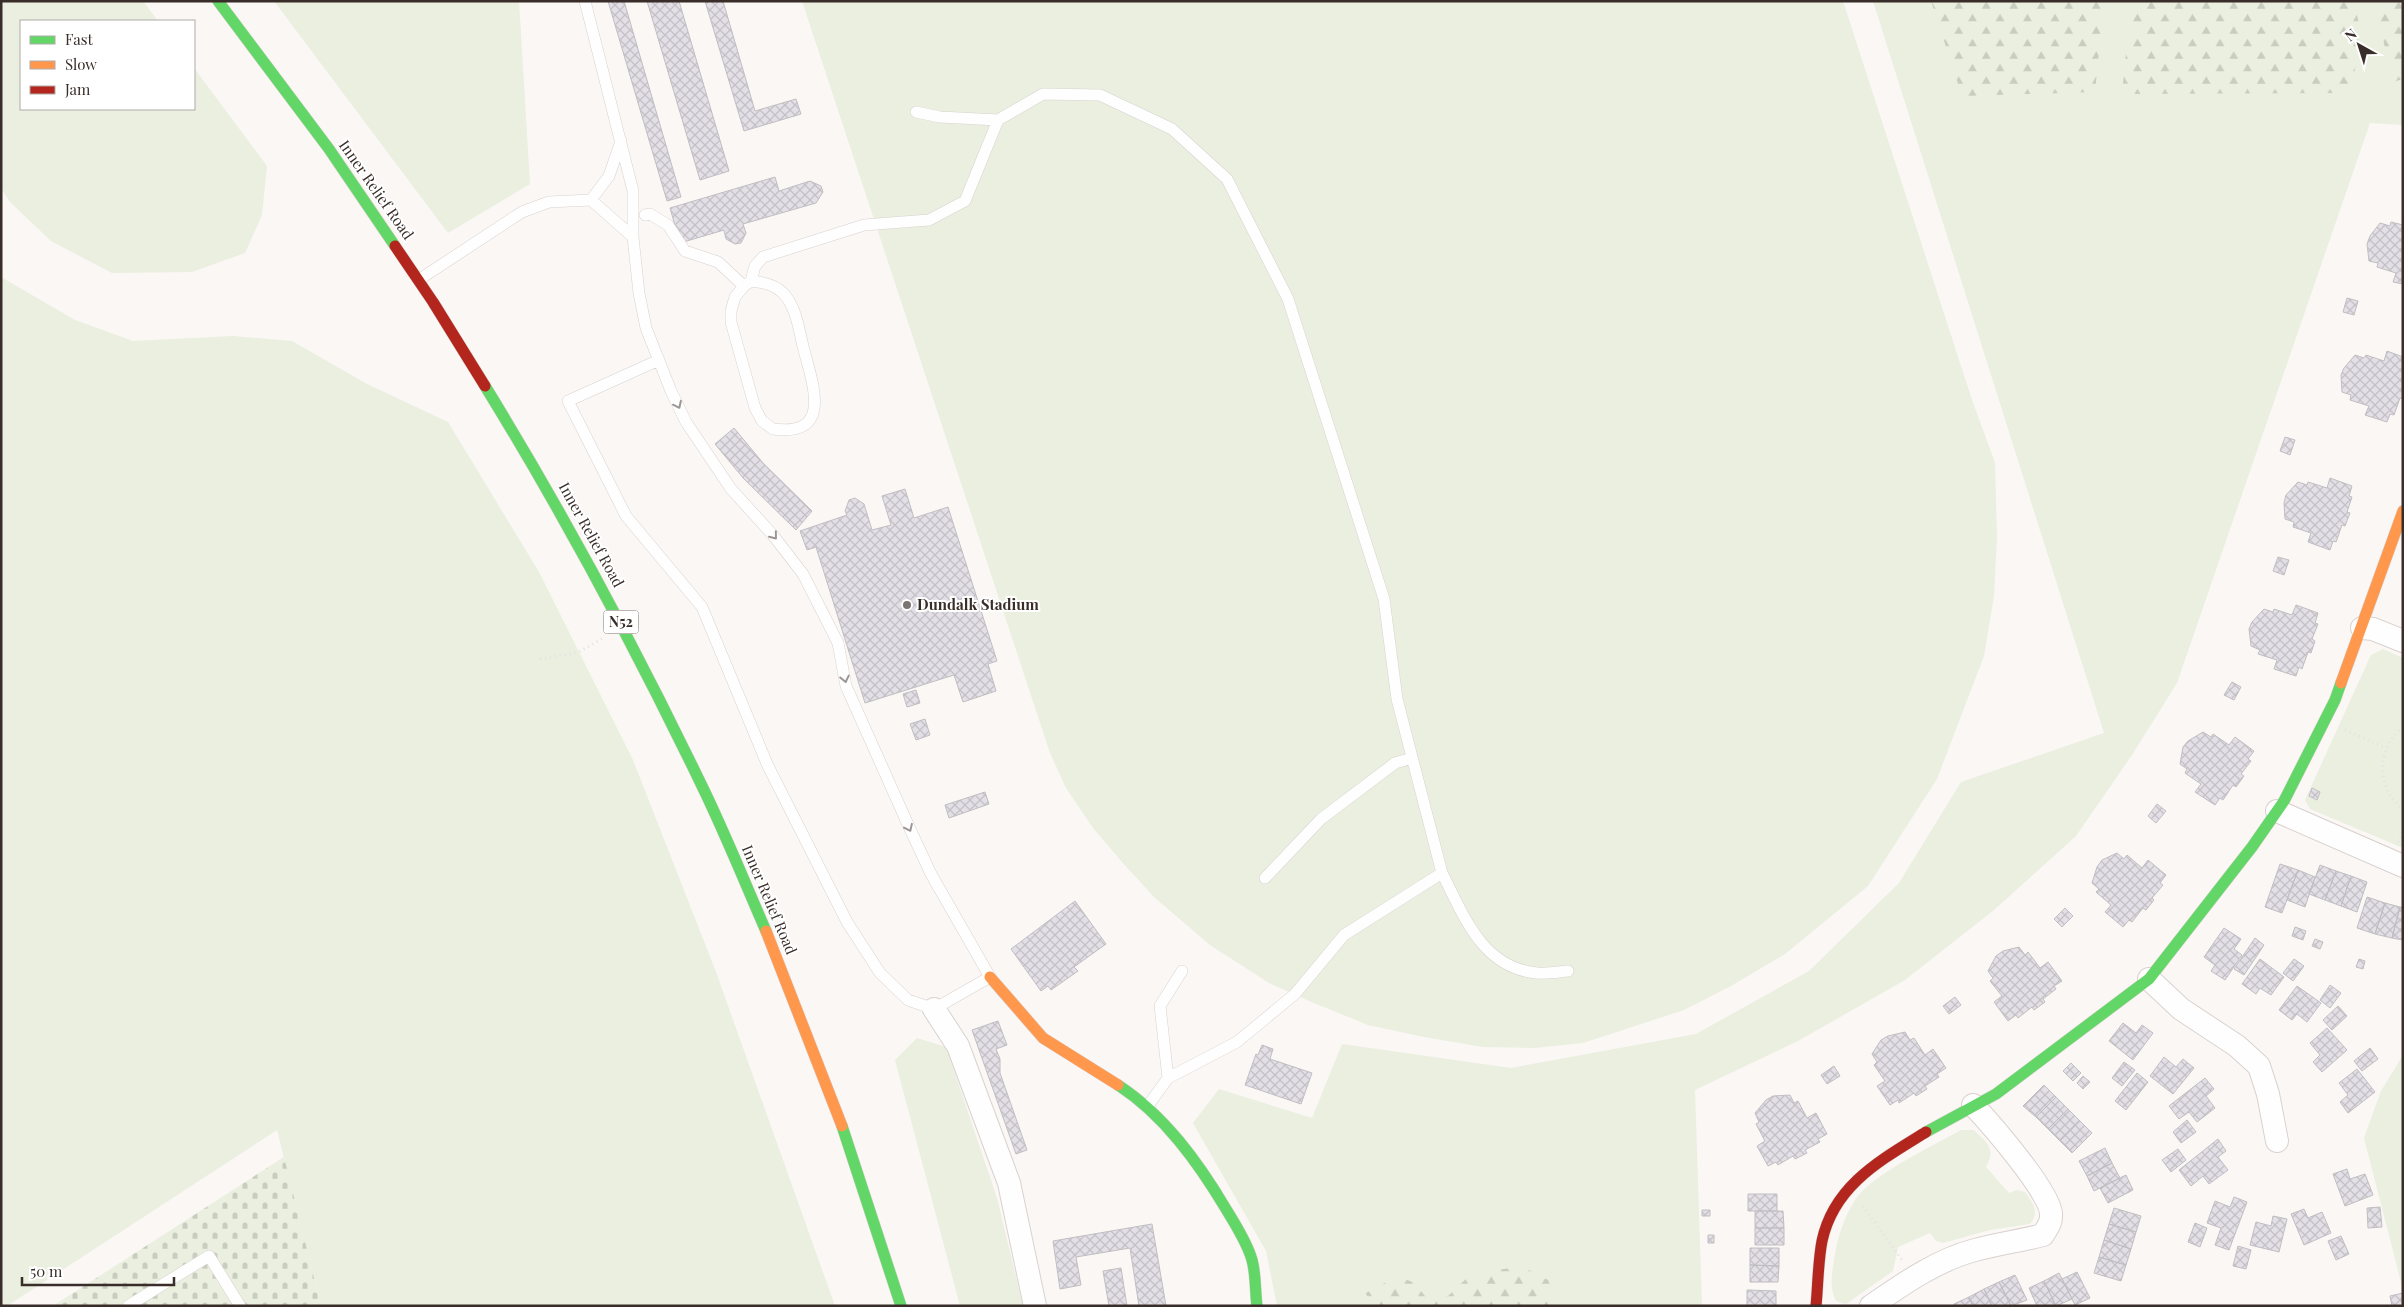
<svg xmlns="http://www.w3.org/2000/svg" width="2404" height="1307" font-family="'Playfair Display',serif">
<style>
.green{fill:#eaefe0}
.forest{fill:url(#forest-firs)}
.cemetery{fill:url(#cemetery-stones)}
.building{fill:url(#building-cross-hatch);stroke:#c1bec2}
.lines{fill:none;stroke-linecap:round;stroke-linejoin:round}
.lane-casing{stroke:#d9d2cf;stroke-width:12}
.street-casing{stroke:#d9d2cf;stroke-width:24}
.fast-casing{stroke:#d9d2cf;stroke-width:12}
.slow-casing{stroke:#d9d2cf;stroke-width:12}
.jam-casing{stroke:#d9d2cf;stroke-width:12}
.path{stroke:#e3e2e1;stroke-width:3;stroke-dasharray:1 4;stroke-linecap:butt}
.lane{stroke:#fefefe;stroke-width:11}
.street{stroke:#fefefe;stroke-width:22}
.fast{stroke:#63d668;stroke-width:11}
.slow{stroke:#ff974d;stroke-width:11}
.jam{stroke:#b3261e;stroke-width:11}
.oneway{stroke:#9b9693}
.poi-dot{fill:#7c7470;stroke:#fff;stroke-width:2}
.labels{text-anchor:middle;stroke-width:4;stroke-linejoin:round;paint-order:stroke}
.shield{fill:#fff;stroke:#746c68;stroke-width:1}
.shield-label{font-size:14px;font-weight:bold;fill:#382d28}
.street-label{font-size:15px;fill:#382d28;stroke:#fff}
.poi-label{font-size:15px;font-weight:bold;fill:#382d28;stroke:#fff;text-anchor:start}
</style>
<defs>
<pattern id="forest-firs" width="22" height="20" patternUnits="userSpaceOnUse" patternTransform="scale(1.25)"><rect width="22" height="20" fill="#eaefe0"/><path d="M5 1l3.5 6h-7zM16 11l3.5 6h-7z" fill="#c9cdc0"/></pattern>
<pattern id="cemetery-stones" width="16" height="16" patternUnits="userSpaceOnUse" patternTransform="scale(1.25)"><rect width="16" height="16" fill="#eaefe0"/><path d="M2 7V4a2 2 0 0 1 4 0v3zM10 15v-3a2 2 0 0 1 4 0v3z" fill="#c9cdc0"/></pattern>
<pattern id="building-cross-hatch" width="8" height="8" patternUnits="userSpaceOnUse" patternTransform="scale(1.25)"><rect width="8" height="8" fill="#e3dfe6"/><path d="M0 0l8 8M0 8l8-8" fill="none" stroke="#c4c0c5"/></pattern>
</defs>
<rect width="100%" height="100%" fill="#faf7f5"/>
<path class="green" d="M1,1H143L158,21H21V109H194V68L267,166L262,215L245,253L192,272L112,273L51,241L10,202L1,188Z
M274,1H519L530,184L448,233Z
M802,1H1843L1971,397L1995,463L1997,537L1994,596L1984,656L1937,779L1868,886L1785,954L1731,986L1684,1010L1583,1043L1534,1048L1483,1047L1424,1037L1368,1025L1314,1003L1269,983L1210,945L1154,897L1122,862L1093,828L1066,788L1050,753Z
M1873,1H2403V125L2370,123L2177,683L2132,755L2076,836L1994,910L1905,980L1798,1041L1695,1090L1702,1306H1277L1266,1251L1193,1123L1219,1089L1312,1118L1342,1044L1511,1068L1696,1034L1809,971L1899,883L1961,782L2104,733Z
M1,277L75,320L133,341L233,336L292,341L367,384L448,422L539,572L633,760L716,972L835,1306H321L277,1130L7,1306H1Z
M2383,649L2403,658V848L2310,809L2305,800L2371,655Z
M917,1038L946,1047L997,1198L1023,1306H960L895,1060Z
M2403,1055V1290L2364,1138L2381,1091Z
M1961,1130H1974C1988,1144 1996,1148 1986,1167L2009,1193L2017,1190L2025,1192C2033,1203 2040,1211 2030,1224L1990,1230L1943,1243L1936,1241L1930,1233L1898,1247L1893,1271L1846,1304L1836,1301C1829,1287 1832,1275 1834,1260C1837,1238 1845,1213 1858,1196C1876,1173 1934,1145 1961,1130Z"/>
<path class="forest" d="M1931,1H2104L2095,92L1962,96Z
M2131,1H2354L2360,29L2352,93L2122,94Z
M2374,1H2403V79L2393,82Z
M1523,1267L1548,1280L1560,1306H1370L1366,1293L1397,1276L1415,1283L1428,1300L1448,1296L1469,1276L1494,1270Z"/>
<path class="cemetery" d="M284,1157L321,1306H53Z"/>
<path class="building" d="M608,1H624L681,197L667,201Z
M647,1H679L729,171L700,180Z
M705,1H723L755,111L796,99L801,114L744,131Z
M775,177L779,191L810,181L821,186L823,192L816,203L743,224L746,233L741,243L735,244L726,239L724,230L680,243L670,208Z
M2391,222L2403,225V284L2393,282L2396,273L2377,267L2378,263L2369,261L2367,244L2370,236L2380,223L2390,226Z
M2347,298L2358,301L2354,315L2343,312Z
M2387,351L2403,357V399L2400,398L2394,415L2390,414L2387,422L2365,415L2369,406L2350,400L2351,395L2342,392L2341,375L2344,368L2355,355L2364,358L2366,355L2384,361Z
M734,428L763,463L812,511L796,530L744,479L715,444Z
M2285,437L2295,440L2290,455L2280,451Z
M2330,478L2352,486L2349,496L2352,497L2347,512L2350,513L2345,526L2342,525L2336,542L2333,541L2330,550L2308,542L2311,533L2293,527L2294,522L2285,519L2284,503L2286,495L2298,482L2307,485L2308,482L2327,488Z
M905,489L914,518L948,507L997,661L988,664L996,691L963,702L954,675L865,703L816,547L807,550L800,531L847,515L845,511L849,500L855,498L864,504L872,530L891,525L882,496Z
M2278,557L2289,560L2284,575L2273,571Z
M2296,605L2318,613L2315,623L2318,624L2312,639L2315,641L2311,653L2308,652L2302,669L2299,667L2296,676L2274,669L2277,660L2258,654L2260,650L2251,646L2249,629L2252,622L2264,609L2273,612L2274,609L2292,615Z
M2232,682L2241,687L2234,700L2224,695Z
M916,690L920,703L907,707L903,694Z
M925,719L930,735L916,740L910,724Z
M2203,732L2211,737L2213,734L2229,745L2235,737L2254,751L2248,759L2251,761L2241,774L2244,776L2236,787L2233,785L2223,800L2220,798L2215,805L2195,792L2201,784L2185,773L2187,769L2180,764L2183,747L2188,741Z
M2312,788L2320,792L2317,800L2309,796Z
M985,792L989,804L949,818L945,805Z
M2157,804L2166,811L2156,823L2148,816Z
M2117,853L2124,859L2127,855L2142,868L2148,860L2166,875L2160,883L2163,885L2152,898L2154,900L2146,910L2143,908L2132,922L2129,920L2123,927L2105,912L2111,905L2096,892L2099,889L2092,883L2097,867L2102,860Z
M2280,864L2298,870L2282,913L2265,907Z
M2320,865L2336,871L2325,900L2309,894Z
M2298,870L2315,877L2305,907L2287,900Z
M2336,871L2351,876L2341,906L2325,900Z
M2351,876L2367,882L2357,912L2341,906Z
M2367,897L2385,903L2375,934L2357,928Z
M1075,901L1106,944L1074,967L1078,971L1051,990L1048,986L1041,991L1011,949Z
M2385,903L2400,907L2392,938L2375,934Z
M2400,907H2403V940L2392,938Z
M2065,908L2073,916L2062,927L2054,919Z
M2295,927L2306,931L2303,940L2292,936Z
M2224,928L2241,939L2234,949L2242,955L2225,980L2211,971L2215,965L2204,957Z
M2255,938L2264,945L2244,975L2234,969Z
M2315,939L2323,942L2320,949L2312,946Z
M2019,947L2025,955L2028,952L2040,968L2048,962L2062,981L2054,986L2056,989L2043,999L2045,1002L2034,1010L2032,1007L2018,1018L2016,1015L2008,1021L1994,1002L2002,996L1990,981L1993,978L1988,971L1996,956L2003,951Z
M2260,959L2284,977L2271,995L2260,988L2256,994L2242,984Z
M2294,959L2304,966L2293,981L2283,973Z
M2359,959L2365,961L2363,969L2356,967Z
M2330,985L2341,993L2330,1008L2320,1000Z
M2297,986L2321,1003L2307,1022L2297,1014L2292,1020L2279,1010Z
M1955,997L1961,1005L1949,1014L1943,1006Z
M2338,1006L2347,1016L2332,1030L2323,1020Z
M998,1021L1007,1045L996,1049L1000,1059V1073L1027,1150L1016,1154L972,1030Z
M2123,1023L2136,1033L2142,1025L2153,1033L2133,1060L2109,1041Z
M2327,1028L2347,1050L2322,1072L2313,1062L2320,1055L2310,1043Z
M1905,1032L1910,1040L1914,1038L1925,1055L1933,1049L1946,1068L1937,1074L1939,1077L1925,1086L1927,1089L1916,1096L1914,1093L1899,1103L1898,1100L1890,1105L1877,1086L1885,1081L1874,1065L1877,1062L1872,1054L1881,1040L1888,1036Z
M1262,1045L1273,1049L1270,1059L1312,1073L1301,1104L1245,1085L1256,1054L1258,1055Z
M2370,1048L2378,1059L2362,1071L2354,1061Z
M2164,1057L2176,1067L2183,1059L2194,1068L2173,1094L2150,1076Z
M2124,1062L2135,1070L2122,1086L2112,1078Z
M2071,1063L2081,1073L2073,1081L2063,1071Z
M1834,1066L1840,1076L1827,1084L1821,1075Z
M2357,1069L2375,1092L2348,1113L2340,1102L2348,1095L2339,1083Z
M2137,1073L2148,1082L2126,1110L2115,1101Z
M2083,1076L2090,1082L2083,1089L2077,1083Z
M2205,1078L2214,1089L2206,1096L2215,1108L2197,1122L2189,1112L2179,1119L2169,1106Z
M2044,1085L2056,1097L2036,1117L2023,1106Z
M1790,1095L1794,1103L1798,1101L1807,1118L1816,1113L1827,1134L1818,1139L1820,1142L1805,1150L1807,1153L1795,1159L1793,1156L1778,1165L1776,1162L1768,1166L1757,1146L1765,1141L1756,1124L1759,1122L1755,1113L1766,1100L1773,1096Z
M2056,1097L2068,1109L2048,1129L2036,1117Z
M2068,1109L2080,1121L2060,1141L2048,1129Z
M2187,1120L2196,1132L2181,1143L2173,1132Z
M2080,1121L2092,1133L2072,1153L2060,1141Z
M2218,1139L2226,1151L2218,1157L2228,1170L2209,1184L2203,1176L2191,1186L2179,1170Z
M2105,1148L2112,1163L2087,1176L2079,1161Z
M2178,1149L2186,1160L2171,1172L2162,1160Z
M2112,1163L2120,1178L2094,1191L2087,1176Z
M2347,1169L2350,1179L2365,1174L2373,1195L2345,1206L2333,1174Z
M2126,1175L2133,1190L2108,1203L2100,1188Z
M1748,1194H1777V1211H1748Z
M2234,1197L2247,1202L2229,1250L2215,1245L2221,1228L2207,1223L2215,1201L2230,1207Z
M2380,1207L2382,1227L2368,1228L2367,1208Z
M2114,1208L2141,1216L2136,1232L2109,1224Z
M2304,1209L2308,1218L2322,1212L2331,1233L2304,1245L2291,1214Z
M1702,1210H1710V1216H1702Z
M1755,1211H1783L1784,1228H1755Z
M2273,1216L2287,1219L2279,1252L2250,1245L2256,1222L2271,1226Z
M2195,1223L2207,1228L2200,1247L2188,1242Z
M1152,1224L1166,1306H1139L1130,1248L1076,1257L1081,1285L1060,1289L1053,1241Z
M2109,1224L2136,1232L2131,1249L2104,1240Z
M1755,1228H1784V1245H1755Z
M1708,1235H1714V1243H1708Z
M2341,1236L2349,1254L2336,1260L2328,1241Z
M2104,1240L2131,1249L2126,1265L2099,1257Z
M2238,1246L2251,1250L2246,1269L2233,1266Z
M1750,1248H1779V1266L1750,1265Z
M2099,1257L2126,1265L2121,1281L2094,1273Z
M1750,1265L1779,1266L1778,1282H1750Z
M1121,1268L1127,1306H1109L1103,1271Z
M2077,1272L2090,1298L2075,1305L2062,1279Z
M2059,1273L2072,1299L2056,1306L2044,1281Z
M2015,1275L2027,1300L2011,1306L1999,1282Z
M2044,1281L2056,1306H2037L2029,1288Z
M1999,1282L2011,1306H1992L1984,1289Z
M1984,1289L1992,1306H1973L1969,1297Z
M1747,1290L1776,1291V1306H1747Z
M2403,1293V1306H2392L2390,1296Z
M1969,1297L1973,1306H1954V1304Z"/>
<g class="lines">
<g class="lane-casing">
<path id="lane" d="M585,1L633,191V237L639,293L646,328L671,391L686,422L731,489L772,534L803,574L838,643L846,686L910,829L931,874L990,977L934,1009L908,1000L880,973L847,922L768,766L702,607L626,516L568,401L659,360
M916,112L940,117L998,120L1043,94L1100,95L1172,129L1227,179L1288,299L1384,599L1397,699L1442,873L1344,935L1295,994L1237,1042L1168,1078L1147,1107
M591,200L633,237
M645,215L650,214L668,225L685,251L718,262L744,286
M420,279L522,212L549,202L591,200L609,176L621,141
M751,281C762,282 775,285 783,293C797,307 799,332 804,350C813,385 833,437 773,429L762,421L755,408L731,322V311L735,297L744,286L751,281L755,266L763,257L864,225L929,220L965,201L998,120
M1442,873C1464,916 1482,968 1537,973C1547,974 1558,972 1568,971
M1265,878L1321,819L1395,763L1412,758
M1168,1078L1160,1006L1182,971
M128,1306L209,1256L240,1306"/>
</g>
<g class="street-casing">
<path id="street" d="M2362,628L2373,629L2403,641
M2277,811L2403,866
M2149,979L2181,1009L2237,1046L2259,1066L2268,1094L2277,1141
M934,1009L958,1046L1009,1183L1035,1306
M1871,1306C1903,1284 1937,1260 1975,1250C1997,1244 2020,1241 2043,1235C2047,1228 2052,1223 2051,1214C2051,1193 1990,1123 1973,1105"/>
</g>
<g class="fast-casing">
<path id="fast" d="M218,1L329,149L395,246
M485,386C565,516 636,649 702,786C725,833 745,883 766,931
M1118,1085C1164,1115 1198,1162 1226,1209C1235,1224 1247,1242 1252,1260C1256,1274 1255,1291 1257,1306
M842,1126L901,1306
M1926,1132L1996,1094L2149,979L2252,847L2284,801L2335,700L2341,683"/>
</g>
<g class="slow-casing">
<path id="slow" d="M2341,683L2403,511
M766,931L842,1126
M990,977L1043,1038L1118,1085"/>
</g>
<g class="jam-casing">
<path id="jam" d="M395,246L433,302L485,386
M1816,1306C1818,1285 1818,1262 1822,1241C1834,1185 1881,1160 1926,1132"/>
</g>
<path class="path" d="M540,659L579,652L603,638
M2403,727C2376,748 2376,788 2403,810
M2345,730L2386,748
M2398,842L2403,832
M1863,1206L1902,1260"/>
<use href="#lane" class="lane"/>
<use href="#street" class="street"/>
<use href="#fast" class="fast"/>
<use href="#slow" class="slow"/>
<use href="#jam" class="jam"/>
</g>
<defs><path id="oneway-chevron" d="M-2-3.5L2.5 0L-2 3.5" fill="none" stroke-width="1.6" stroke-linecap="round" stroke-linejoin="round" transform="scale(1.25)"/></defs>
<g class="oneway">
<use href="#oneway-chevron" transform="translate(678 405) rotate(64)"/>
<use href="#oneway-chevron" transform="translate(774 536) rotate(51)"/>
<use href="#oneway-chevron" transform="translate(845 679) rotate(78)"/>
<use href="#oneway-chevron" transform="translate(909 828) rotate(65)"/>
</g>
<circle class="poi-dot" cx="907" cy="605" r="5"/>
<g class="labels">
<rect class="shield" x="603.5" y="610.5" width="35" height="23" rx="4"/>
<g class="shield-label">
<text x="621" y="627">N52</text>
</g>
<g class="street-label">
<text transform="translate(376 190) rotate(55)" y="5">Inner Relief Road</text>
<text transform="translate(591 535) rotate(61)" y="5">Inner Relief Road</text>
<text transform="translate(769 900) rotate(67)" y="5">Inner Relief Road</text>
</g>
<g class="poi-label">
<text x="917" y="610">Dundalk Stadium</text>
</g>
</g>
<rect width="2404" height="1307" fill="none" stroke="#382d28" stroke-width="5"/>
<rect x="20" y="20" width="175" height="90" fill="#ffffff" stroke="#afaba9"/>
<rect x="30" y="36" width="25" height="8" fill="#63d668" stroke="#afaba9"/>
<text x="65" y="45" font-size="15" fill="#382d28">Fast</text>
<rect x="30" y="61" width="25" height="8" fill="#ff974d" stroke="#afaba9"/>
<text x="65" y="70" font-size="15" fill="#382d28">Slow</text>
<rect x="30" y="86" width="25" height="8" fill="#b3261e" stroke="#afaba9"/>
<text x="65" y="95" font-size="15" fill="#382d28">Jam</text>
<g transform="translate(2359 45) rotate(321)" stroke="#ffffff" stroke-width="4" paint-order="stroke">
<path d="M0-4L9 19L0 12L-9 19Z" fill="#382d28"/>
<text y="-8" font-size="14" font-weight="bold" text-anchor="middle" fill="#382d28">N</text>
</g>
<path d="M22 1277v8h152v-8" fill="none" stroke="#382d28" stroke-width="2.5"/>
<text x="30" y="1277" font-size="15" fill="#382d28" stroke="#ffffff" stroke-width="4" paint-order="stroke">50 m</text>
</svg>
